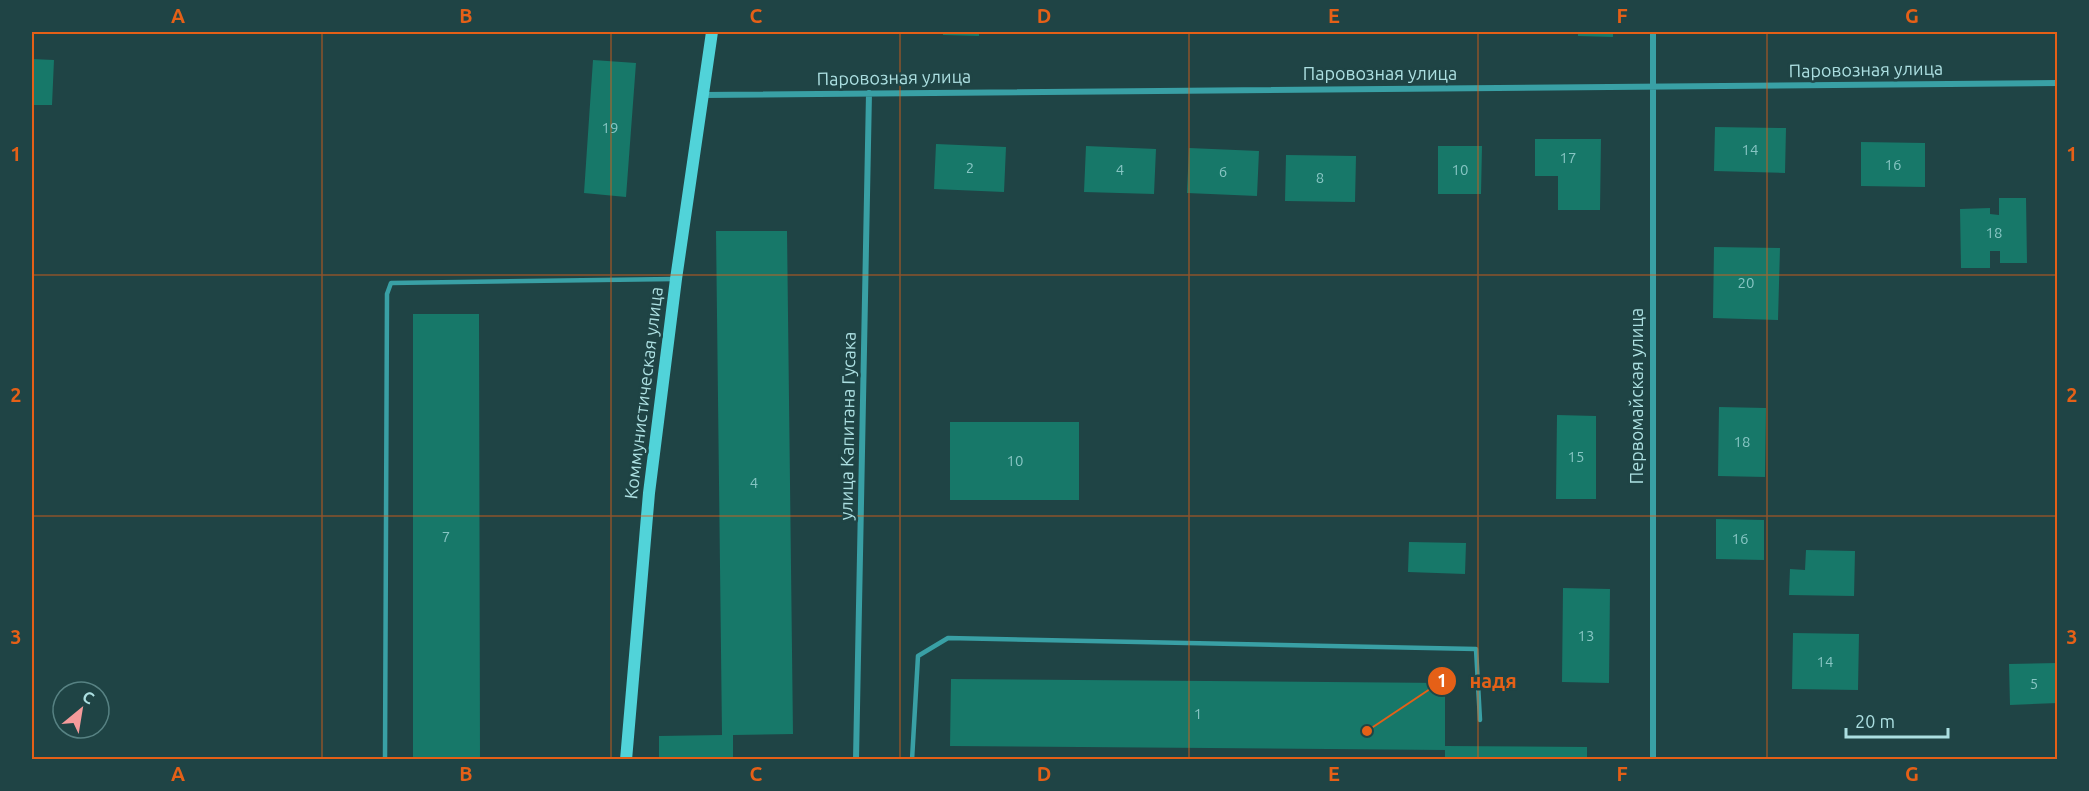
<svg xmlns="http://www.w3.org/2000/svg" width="2089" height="791" font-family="Ubuntu,sans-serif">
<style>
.building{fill:#177869}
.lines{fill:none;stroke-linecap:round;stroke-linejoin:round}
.service{stroke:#39a0a5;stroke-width:4.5}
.minor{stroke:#39a0a5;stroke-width:6}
.secondary{stroke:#51d3d9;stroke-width:12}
.grid{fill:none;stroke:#e56017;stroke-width:1.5;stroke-opacity:0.55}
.labels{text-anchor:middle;stroke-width:5;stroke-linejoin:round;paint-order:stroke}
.number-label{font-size:15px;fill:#87c5c3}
.street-label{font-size:18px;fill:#acdfe1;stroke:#1f4445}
.leader{fill:none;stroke:#e56017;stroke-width:2}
.callout-dot{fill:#e56017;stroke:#1f4445;stroke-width:2}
.mark-label{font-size:18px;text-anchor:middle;font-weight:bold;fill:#fff}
.callout-label{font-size:20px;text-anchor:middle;font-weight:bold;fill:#e56017;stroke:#1f4445;stroke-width:5;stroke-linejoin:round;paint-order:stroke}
.neatline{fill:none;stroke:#e56017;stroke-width:2}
.grid-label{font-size:20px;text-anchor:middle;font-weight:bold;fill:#e56017}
</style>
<rect width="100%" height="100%" fill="#1f4445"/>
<path class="building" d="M943,32H979V36L943,35Z
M1578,32H1613V37L1578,36Z
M32,59L54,60L52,105H32Z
M593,60L636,63L626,197L584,193Z
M1715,127L1786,128L1785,173L1714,171Z
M1535,139H1601L1600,210H1558V176H1535Z
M1861,142L1925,143V187L1861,186Z
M936,144L1006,147L1004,192L934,189Z
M1086,146L1156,149L1154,194L1084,192Z
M1438,146H1482L1481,194H1438Z
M1189,148L1259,151L1257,196L1187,193Z
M1286,155L1356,156L1355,202L1285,201Z
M1999,198H2026L2027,263H2000V251H1990V268H1961L1960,209L1990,208V214L1999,215Z
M716,231H787L793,734L733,735V760H659V736L722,735Z
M1714,247L1780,248L1778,320L1713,318Z
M413,314H479L480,760H413Z
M1719,407L1766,408L1765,477L1718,476Z
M1557,415L1596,416V499H1556Z
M950,422H1079V500H950Z
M1716,519L1764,520V560L1716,559Z
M1409,542L1466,543L1465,574L1408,572Z
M1806,550L1855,551L1854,596L1789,595L1790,569L1805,570Z
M1563,588L1610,589L1609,683L1562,682Z
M1793,633L1859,634L1858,690L1792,689Z
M2058,663V703L2010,705L2009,664Z
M951,679L1445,683V746L1587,747V760H1445V750L950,746Z"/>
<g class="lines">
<path class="service" d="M385,760L387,294L391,283L674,279
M912,760L918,656L948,638L1476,649L1480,720"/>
<path class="minor" d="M1653,32V760
M703,95L2058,83
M856,760L869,93"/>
<path class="secondary" d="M626,760L649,493L676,279L712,32"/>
</g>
<path class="grid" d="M322,32V760M611,32V760M900,32V760M1189,32V760M1478,32V760M1767,32V760M32,275H2058M32,516H2058"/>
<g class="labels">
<g class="number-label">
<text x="610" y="133">19</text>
<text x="1750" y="155">14</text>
<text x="1568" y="163">17</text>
<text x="1893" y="170">16</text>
<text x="970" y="173">2</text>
<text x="1120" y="175">4</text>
<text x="1460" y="175">10</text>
<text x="1223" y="177">6</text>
<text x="1320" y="183">8</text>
<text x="1994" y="238">18</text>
<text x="1746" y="288">20</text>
<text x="1742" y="447">18</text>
<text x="1576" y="462">15</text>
<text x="1015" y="466">10</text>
<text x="754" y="488">4</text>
<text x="446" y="542">7</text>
<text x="1740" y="544">16</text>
<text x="1586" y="641">13</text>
<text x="1825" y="667">14</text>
<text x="2034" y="689">5</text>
<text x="1198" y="719">1</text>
</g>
<g class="street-label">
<text transform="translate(1866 70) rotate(-1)" y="6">Паровозная улица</text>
<text x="1380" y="80">Паровозная улица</text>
<text transform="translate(894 78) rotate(-1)" y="6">Паровозная улица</text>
<text transform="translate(644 393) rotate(-83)" y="6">Коммунистическая улица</text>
<text transform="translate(1637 396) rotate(-90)" y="6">Первомайская улица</text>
<text transform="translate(848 426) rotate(-89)" y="6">улица Капитана Гусака</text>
</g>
</g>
<path class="leader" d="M1367 731L1442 681"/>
<g class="callout-dot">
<circle cx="1367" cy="731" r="6"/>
<circle cx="1442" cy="681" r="15"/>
</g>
<g class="mark-label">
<text x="1442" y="687">1</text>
</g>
<g class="callout-label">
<text x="1493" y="688">надя</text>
</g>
<rect width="2089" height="791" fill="none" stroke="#1f4445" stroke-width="66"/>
<g transform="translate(81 710) rotate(30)"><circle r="28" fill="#1f4445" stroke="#578283" stroke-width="1.5"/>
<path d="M0-4.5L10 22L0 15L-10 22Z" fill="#f59b9b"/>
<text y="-9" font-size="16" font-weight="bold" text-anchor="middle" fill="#acdfe1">С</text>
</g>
<path d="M1846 728v9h102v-9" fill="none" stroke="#acdfe1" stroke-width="3"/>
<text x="1855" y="728" font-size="18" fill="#acdfe1" stroke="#1f4445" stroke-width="4.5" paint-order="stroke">20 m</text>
<rect x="33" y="33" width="2023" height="725" class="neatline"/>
<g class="grid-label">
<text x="178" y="23">A</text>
<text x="466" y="23">B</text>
<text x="756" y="23">C</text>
<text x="1044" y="23">D</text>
<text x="1334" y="23">E</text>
<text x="1622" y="23">F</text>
<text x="1912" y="23">G</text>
<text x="16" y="161">1</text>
<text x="2072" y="161">1</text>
<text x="16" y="402">2</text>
<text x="2072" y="402">2</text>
<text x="16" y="644">3</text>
<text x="2072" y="644">3</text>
<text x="178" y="781">A</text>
<text x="466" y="781">B</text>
<text x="756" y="781">C</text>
<text x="1044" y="781">D</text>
<text x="1334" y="781">E</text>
<text x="1622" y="781">F</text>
<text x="1912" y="781">G</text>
</g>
</svg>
